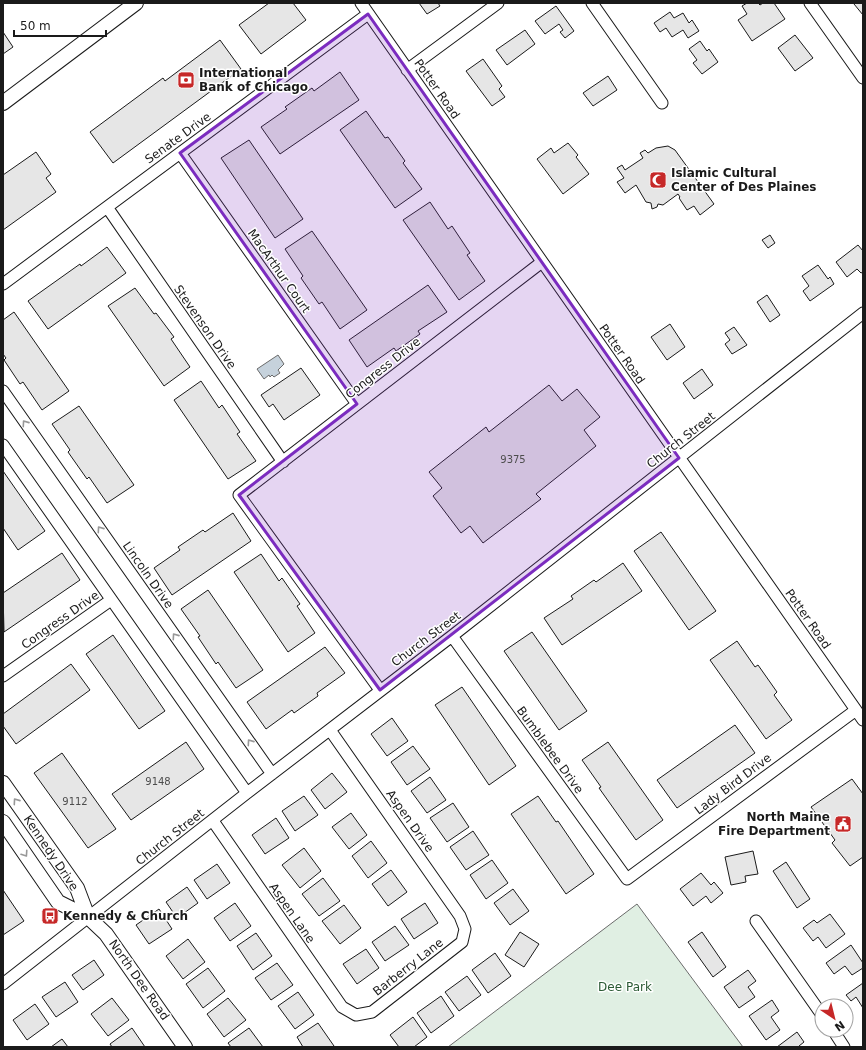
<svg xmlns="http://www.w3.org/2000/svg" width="866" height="1050" font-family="'DejaVu Sans',sans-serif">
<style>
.green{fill:#e0efe3;stroke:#6a6a6a}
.water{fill:#c6d2dc;stroke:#6a6a6a}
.building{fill:#e6e6e6;stroke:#1a1a1a}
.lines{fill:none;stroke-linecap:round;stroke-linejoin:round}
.minor-casing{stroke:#1a1a1a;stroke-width:13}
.tertiary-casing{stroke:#1a1a1a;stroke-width:16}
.minor{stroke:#fff;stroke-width:11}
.tertiary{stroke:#fff;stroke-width:14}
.oneway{stroke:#989898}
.marked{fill:#7b2cbf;fill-opacity:0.2;stroke:#7b2cbf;stroke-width:3;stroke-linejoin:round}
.labels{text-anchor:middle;stroke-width:3;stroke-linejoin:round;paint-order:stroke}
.number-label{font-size:10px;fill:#4d4d4d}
.poi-label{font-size:12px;font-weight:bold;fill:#1a1a1a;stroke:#fff;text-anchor:start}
.street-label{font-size:12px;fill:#1a1a1a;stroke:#fff}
.park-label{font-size:12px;fill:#2b5a34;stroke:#fff}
</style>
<rect width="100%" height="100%" fill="#fff"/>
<path class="green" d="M637,904L743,1047H448Z"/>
<path class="water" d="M278,355L284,364L278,370L280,373L274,377L272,375L270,377L269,375L264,379L257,369Z"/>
<path class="building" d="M269,3H293L306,20L261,54L239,25Z
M419,3H438L440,6L427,14Z
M747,3H758L760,5L763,3H774L785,19L752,41L738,20L747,14L742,6Z
M855,3H863V15L854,4Z
M556,6L574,31L565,38L560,32L563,30L559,24L545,34L535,21Z
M670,12L674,18L683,13L689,23L692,20L699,31L688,38L683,30L672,37L666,28L660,32L654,23Z
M525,30L535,44L507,65L496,50Z
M3,32L13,47L3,54Z
M795,35L813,58L795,71L778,48Z
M220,40L241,69L113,163L90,132L163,78L165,81Z
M700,41L707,51L709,49L718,62L702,74L693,63L697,60L689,49Z
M483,59L502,86L499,89L505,97L492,106L466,71Z
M340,72L359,100L280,154L261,127L287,109L285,107L312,88L314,91Z
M608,76L617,90L593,106L583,93Z
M366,111L385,138L388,137L405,161L403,163L422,189L395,208L340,130Z
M249,140L303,219L275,238L221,158Z
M568,143L578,155L576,157L589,174L563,194L537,159L551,148L554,153Z
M668,146L675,150L714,204L700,215L694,206L687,210L679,198L680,197L678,194L663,205L658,204L657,207L652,209L651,203L646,202L636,185L625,193L617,182L624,178L617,168L622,165L625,170L643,158L640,153L645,150L648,153L656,148Z
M36,152L51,174L46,178L56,192L3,230V175Z
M430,202L448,229L452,226L470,253L467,255L485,281L459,300L403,220Z
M312,231L367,310L340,329L322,302L319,304L301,278L303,276L285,249Z
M770,235L775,243L768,248L762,240Z
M858,245L863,251V272L861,273L857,269L847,277L836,262Z
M107,247L126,273L48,329L28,301L80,264L81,266Z
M818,265L828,279L830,277L834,284L810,301L803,291L809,286L802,276Z
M428,285L447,312L418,331L420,334L396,351L394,348L367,367L349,340Z
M135,288L154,314L156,313L174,337L171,339L190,367L164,386L108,306Z
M767,295L780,315L770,322L757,302Z
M14,312L69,391L42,410L23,382L20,384L4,360L6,358L3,354V320Z
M670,324L685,347L667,360L651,337Z
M734,327L747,345L732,354L725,344L730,340L725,333Z
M301,368L320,395L284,420L273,404L269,407L261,395Z
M702,369L713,385L694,399L683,383Z
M201,381L219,408L222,405L240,432L237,434L256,461L228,479L174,400Z
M549,385L562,401L577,389L600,417L584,430L596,446L536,494L541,499L483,543L470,526L461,533L433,496L442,488L429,472L486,427L489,432Z
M79,406L134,485L107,503L89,477L87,479L68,452L70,450L52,424Z
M3,471L45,531L18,550L3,528Z
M233,513L251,541L172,595L154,568L180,550L178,547L203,530L205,532Z
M661,532L716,611L689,630L634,551Z
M62,553L80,580L4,632L3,593Z
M261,554L279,581L282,578L300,604L297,606L315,633L288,652L234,572Z
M623,563L642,591L562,645L544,618L573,599L571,596L594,580L596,582Z
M208,590L263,670L236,688L218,662L216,664L198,637L200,636L181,609Z
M532,632L587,711L559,730L504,651Z
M113,635L165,711L139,729L86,654Z
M737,641L755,667L758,665L777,692L774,695L792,720L766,739L710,660Z
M325,647L345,673L317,693L318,696L294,713L292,710L266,729L247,702Z
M71,664L90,690L16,744L3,726V714Z
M462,687L516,766L489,785L435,705Z
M392,718L408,741L387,756L371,734Z
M735,725L755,753L677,808L657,780Z
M186,742L204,769L131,820L112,794Z
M608,742L663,820L636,840L599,788L601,787L582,760Z
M413,746L430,769L407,785L391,762Z
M62,753L116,829L88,848L34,773Z
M332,773L347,792L325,809L311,790Z
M430,777L446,800L427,813L411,791Z
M852,779L863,794V857L850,866L832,843L835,840L811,807Z
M304,796L318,815L295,831L282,811Z
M538,796L556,822L558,821L594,874L566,894L511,814Z
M453,803L469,827L447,842L430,818Z
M351,813L367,835L349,849L332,827Z
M276,818L289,838L265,854L252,835Z
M473,831L489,855L466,870L450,847Z
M371,841L387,863L368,878L352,856Z
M304,848L321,871L300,888L282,865Z
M753,851L758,874L745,876L746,882L731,885L725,857Z
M492,860L508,883L486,899L470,875Z
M786,862L810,899L797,908L773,871Z
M217,864L230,883L207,899L194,880Z
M391,870L407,892L388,906L372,884Z
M701,873L711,885L714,882L723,893L711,903L706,896L693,906L680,889Z
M323,878L340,901L319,916L302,894Z
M187,887L198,903L177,918L166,902Z
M513,889L529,911L510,925L494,903Z
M3,890L24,921L3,935Z
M235,903L251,926L230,941L214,918Z
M425,903L438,923L414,939L401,919Z
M344,905L361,928L340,944L322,921Z
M159,909L172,929L149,944L136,925Z
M830,914L845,934L826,948L818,937L813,941L803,928L814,920L817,923Z
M395,926L409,945L385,961L372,942Z
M520,932L539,944L524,967L505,955Z
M702,932L726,967L713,977L688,942Z
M256,933L272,956L253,970L237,946Z
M188,939L205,962L183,979L166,956Z
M851,945L863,963V968L852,975L845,966L834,974L826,963Z
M366,949L379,968L357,984L343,964Z
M495,953L511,976L488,993L472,970Z
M94,960L104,975L83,990L72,975Z
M277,963L293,985L271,1000L255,978Z
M208,968L225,991L203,1008L186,984Z
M748,970L756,981L748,987L755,997L739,1008L724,987Z
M467,976L481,995L459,1011L445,992Z
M65,982L78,1002L56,1017L42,997Z
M863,983V1008L856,997L851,1001L846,995Z
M298,992L314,1015L295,1029L278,1006Z
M441,996L454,1016L431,1033L417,1013Z
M112,998L129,1020L108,1036L91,1014Z
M228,998L246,1020L224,1037L207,1014Z
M772,1000L779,1011L771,1017L780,1030L766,1040L749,1016Z
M35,1004L49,1024L27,1040L13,1020Z
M413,1017L427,1037L414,1047H399L390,1035Z
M318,1023L334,1046L332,1047H303L297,1037Z
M132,1028L145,1047H112L110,1044Z
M249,1028L263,1047H231L228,1043Z
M797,1032L804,1042L799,1046L800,1047H777Z
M62,1039L68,1047H51Z"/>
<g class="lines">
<g class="minor-casing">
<path id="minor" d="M361,3L863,720
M592,3L662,103
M810,3L863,78
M407,70L498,3
M180,153L357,404
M107,207L283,462
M3,284L368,14
M3,391L272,774
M3,445L247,793
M452,636L627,879L856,710
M3,676L111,600
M380,690L239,495L542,262
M213,821L342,1007L356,1015L372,1012L462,942L465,929L460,916L330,730
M756,921L822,1015
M3,984L247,793L452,636L863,313
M833,1030L844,1047"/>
</g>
<g class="tertiary-casing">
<path id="tertiary" d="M3,103L136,3
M3,783L77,888L88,917
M3,822L58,902L88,917L106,934L185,1047"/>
</g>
<use href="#minor" class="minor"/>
<use href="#tertiary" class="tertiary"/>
</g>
<defs><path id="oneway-chevron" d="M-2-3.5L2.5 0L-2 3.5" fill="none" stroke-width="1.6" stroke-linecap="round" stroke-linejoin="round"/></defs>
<g class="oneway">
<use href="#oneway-chevron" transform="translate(25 423) rotate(-125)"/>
<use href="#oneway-chevron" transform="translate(100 529) rotate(-125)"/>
<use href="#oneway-chevron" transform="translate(175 636) rotate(-125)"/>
<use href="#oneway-chevron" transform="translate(250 742) rotate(-125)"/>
<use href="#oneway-chevron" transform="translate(16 801) rotate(-125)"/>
<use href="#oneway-chevron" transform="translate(25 854) rotate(56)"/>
</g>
<path class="marked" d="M368,14L679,458L380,690L239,495L357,404L180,153Z"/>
<defs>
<g id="bank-square" transform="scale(0.9)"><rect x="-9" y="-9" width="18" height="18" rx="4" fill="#c62828" stroke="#fff"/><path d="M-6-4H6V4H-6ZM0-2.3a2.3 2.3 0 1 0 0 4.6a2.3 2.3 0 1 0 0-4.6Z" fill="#fff"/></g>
<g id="mosque-square" transform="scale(0.9)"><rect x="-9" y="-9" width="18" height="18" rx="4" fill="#c62828" stroke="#fff"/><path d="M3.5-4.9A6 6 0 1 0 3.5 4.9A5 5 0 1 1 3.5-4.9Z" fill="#fff"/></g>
<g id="civic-square" transform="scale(0.9)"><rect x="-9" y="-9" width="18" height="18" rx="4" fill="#c62828" stroke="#fff"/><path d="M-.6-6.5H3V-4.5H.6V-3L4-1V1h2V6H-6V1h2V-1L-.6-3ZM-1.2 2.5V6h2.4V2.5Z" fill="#fff"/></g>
<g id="bus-square" transform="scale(0.9)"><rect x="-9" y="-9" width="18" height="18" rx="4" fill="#c62828" stroke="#fff"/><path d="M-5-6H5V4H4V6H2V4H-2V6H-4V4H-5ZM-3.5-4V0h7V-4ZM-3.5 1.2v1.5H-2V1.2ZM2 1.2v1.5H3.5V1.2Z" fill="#fff"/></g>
</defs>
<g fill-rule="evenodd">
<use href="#bank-square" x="186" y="80"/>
<use href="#mosque-square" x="658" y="180"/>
<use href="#civic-square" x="843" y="824"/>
<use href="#bus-square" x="50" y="916"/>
</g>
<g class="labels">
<g class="number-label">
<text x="513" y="463">9375</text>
<text x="158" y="785">9148</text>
<text x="75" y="805">9112</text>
</g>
<g class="poi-label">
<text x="199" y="77">International<tspan x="199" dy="14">Bank of Chicago</tspan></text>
<text x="671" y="177">Islamic Cultural<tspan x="671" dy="14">Center of Des Plaines</tspan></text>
<text x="830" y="821" text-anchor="end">North Maine<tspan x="830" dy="14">Fire Department</tspan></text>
<text x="63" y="920">Kennedy &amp; Church</text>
</g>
<g class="street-label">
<text transform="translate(437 89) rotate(55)" y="4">Potter Road</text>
<text transform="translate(178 138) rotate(-36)" y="4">Senate Drive</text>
<text transform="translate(279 271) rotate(55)" y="4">MacArthur Court</text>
<text transform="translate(205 327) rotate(55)" y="4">Stevenson Drive</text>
<text transform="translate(622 354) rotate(55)" y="4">Potter Road</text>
<text transform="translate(383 368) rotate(-38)" y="4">Congress Drive</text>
<text transform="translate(681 440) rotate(-38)" y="4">Church Street</text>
<text transform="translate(148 575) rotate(55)" y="4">Lincoln Drive</text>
<text transform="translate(808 619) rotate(55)" y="4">Potter Road</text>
<text transform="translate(60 620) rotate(-35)" y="4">Congress Drive</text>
<text transform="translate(426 639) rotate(-37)" y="4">Church Street</text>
<text transform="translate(550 750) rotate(54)" y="4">Bumblebee Drive</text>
<text transform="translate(733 784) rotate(-37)" y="4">Lady Bird Drive</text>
<text transform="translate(410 821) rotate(55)" y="4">Aspen Drive</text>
<text transform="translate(170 837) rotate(-38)" y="4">Church Street</text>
<text transform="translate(51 853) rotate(56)" y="4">Kennedy Drive</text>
<text transform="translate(292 913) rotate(55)" y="4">Aspen Lane</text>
<text transform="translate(408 967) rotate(-38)" y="4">Barberry Lane</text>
<text transform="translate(139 980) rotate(55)" y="4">North Dee Road</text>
</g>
<g class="park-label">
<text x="625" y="991">Dee Park</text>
</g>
</g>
<rect width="866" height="1050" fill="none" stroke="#1a1a1a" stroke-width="8"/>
<g transform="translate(834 1018) rotate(145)"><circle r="19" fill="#ffffff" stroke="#a3a3a3"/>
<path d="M0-3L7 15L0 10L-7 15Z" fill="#c62828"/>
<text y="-6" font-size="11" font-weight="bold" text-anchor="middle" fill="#1a1a1a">N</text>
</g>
<path d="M14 30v6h92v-6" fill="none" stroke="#1a1a1a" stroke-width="2"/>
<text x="20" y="30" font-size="12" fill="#1a1a1a" stroke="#ffffff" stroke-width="3" paint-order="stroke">50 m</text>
</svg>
